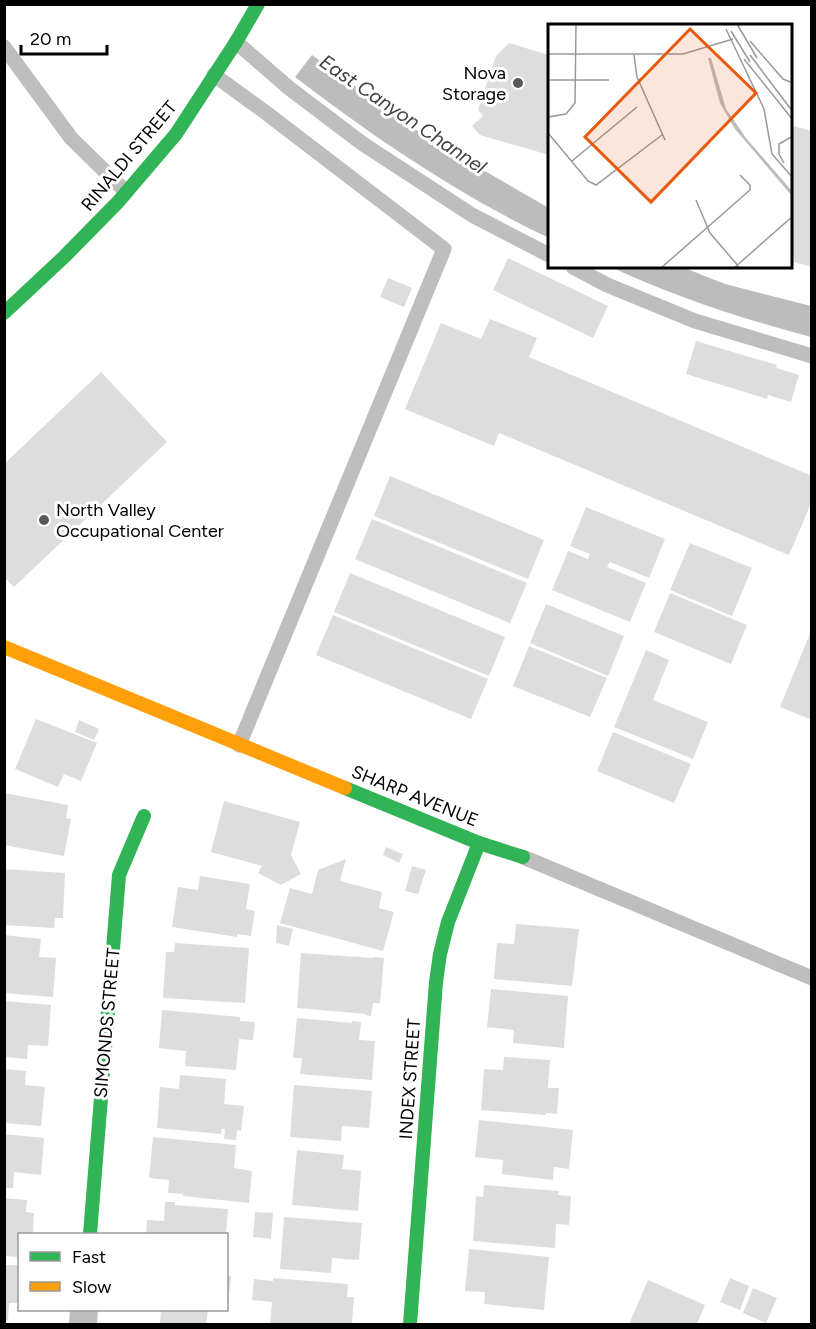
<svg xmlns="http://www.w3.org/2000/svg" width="816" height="1329" font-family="Figtree,sans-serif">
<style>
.water{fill:#bcbcbc}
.building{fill:#ddd}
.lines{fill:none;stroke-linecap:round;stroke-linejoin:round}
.lane{stroke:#bebebe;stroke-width:15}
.street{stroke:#bebebe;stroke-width:28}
.fast{stroke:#30b455;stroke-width:14}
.slow{stroke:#ff9f0a;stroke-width:14}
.poi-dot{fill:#595959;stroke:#fff;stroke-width:2}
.labels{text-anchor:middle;stroke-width:6;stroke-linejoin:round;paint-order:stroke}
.poi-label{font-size:18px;fill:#000;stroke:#fff;text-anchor:end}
.street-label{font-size:18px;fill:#000;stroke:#fff}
.water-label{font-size:20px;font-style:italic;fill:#414141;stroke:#fff}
.inset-road{fill:none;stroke:#999;stroke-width:1.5}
.view{fill:#e8590c;fill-opacity:0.15;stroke:#e8590c;stroke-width:3}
.inset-edge{fill:none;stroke:#000;stroke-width:3}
</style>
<rect width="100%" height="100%" fill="#fff"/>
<path class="water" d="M312,55L429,139L549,208V238C458,195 375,138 295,77Z
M611,267H682L725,284L811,306V337C743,319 675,297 611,267Z"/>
<path class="building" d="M509,43L549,55V155L480,135L472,126L483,116L478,110L496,56Z
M790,125L812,131V267L790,261Z
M508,258L608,306L593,338L493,290Z
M388,278L412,288L404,307L380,297Z
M490,319L537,338L529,357L812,476V501L789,555L499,433L494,446L405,409L441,323L481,339Z
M696,341L777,365L776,368L799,375L791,402L768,395L767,399L686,374Z
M101,372L167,442L14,587L4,577V464Z
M390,476L544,540L528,579L374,516Z
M586,507L665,539L649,578L610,562L607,567L646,583L630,622L552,590L568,551L588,559L590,554L570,546Z
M372,519L527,583L510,623L355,559Z
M690,543L752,568L732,616L670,590Z
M350,573L505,637L489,676L334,612Z
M670,593L747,625L731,664L654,632Z
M546,604L624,636L608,676L530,643Z
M333,615L488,679L471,719L316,655Z
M811,631H812V720L780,707Z
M529,646L607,678L590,717L513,686Z
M646,650L669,660L653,700L708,722L693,759L614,727Z
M36,719L97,743L81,781L64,774L58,787L15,769Z
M79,720L99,729L94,740L75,732Z
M613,732L691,764L674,803L597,771Z
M4,793L68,805L66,818L71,819L64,856L4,845Z
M224,801L300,822L291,855L301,874L281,885L258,873L262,866L211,852Z
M386,847L403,854L399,863L383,855Z
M346,859L340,881L382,892L379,908L394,912L383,951L280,923L290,888L312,894L318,870Z
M412,866L426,870L418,894L405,891Z
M4,869L65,873L63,918H55L54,928L4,925Z
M200,876L250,884L246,909L255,911L251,936L237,934V937L172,927L178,887L198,890Z
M516,924L579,929L572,986L494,979L497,943L514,944Z
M277,925L293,929L289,946L276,943Z
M4,935L41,939L39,957L56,958L53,997L4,993Z
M175,943L249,948L245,1003L163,998L166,952H174Z
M301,953L373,958V957L384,958L380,1003H373L371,1016L366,1015V1014L297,1008Z
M491,989L568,996L564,1048L513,1043L514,1030L487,1027Z
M4,1001L51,1005L48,1046L28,1045L27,1059L4,1057Z
M162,1010L240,1017V1021L255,1022L253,1040L239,1039L236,1070L185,1066L186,1051L159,1048Z
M297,1018L352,1023V1021L361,1022L359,1040L375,1041L372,1080L300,1074L302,1058H293Z
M504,1057L550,1060L548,1088H559L557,1114L546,1113V1115L481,1110L484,1069L503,1070Z
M4,1069L26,1071L25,1085L45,1087L41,1126L4,1123Z
M180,1075L226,1079L224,1104L244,1106L241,1131L237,1130L236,1140L224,1139L225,1129H222L221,1134L157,1128L160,1087L179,1089Z
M294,1085L372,1091L369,1128L342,1126L341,1141L290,1137Z
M479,1120L573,1130L569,1169L554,1167L553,1180L502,1174L503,1160L475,1157Z
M4,1134L44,1138L41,1175L14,1172L13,1188H4Z
M153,1137L236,1145L234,1168L252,1171L249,1203L183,1196V1194L168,1193L169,1180L149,1178Z
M297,1150L344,1155L342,1169L361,1171L358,1211L292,1205Z
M484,1185L559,1191L558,1195L571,1196L569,1225L556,1224L555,1248L473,1241L476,1196L483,1197Z
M4,1198L27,1200L26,1212L34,1213L33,1234H20V1257L4,1256Z
M165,1202H175V1205L228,1209L226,1234H146L147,1220L164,1221Z
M255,1212L273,1213L271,1239L253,1237Z
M284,1217L362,1223L359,1260L332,1258L331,1273L280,1269Z
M469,1249L549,1257L544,1310L484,1304L485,1292L465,1291Z
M4,1265H20V1303H9L8,1320H4Z
M226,1276H231L228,1305H226Z
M273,1278L348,1284L347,1297H354L352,1324H270L272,1302L252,1300L254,1279L273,1281Z
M730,1278L749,1286L740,1310L720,1302Z
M648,1280L705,1305L697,1324H629Z
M753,1288L777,1298L766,1323L743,1313Z
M161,1310H208L206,1324H160Z"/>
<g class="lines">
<path class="lane" d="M236,42L289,88L363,144L472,215L549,255
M4,47L71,138L126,192
M214,75L265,112L444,249L239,745
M573,267L607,285L695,321L812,356
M523,857L812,978"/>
<path class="street" d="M83,1324L84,1310"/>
<path class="fast" d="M4,313L64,257L118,202L176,134L236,42L258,4
M345,788L479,843L523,857
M90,1234L119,875L144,816
M410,1324L436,982L440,954L448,922L479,843"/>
<path class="slow" d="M4,647L345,788"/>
</g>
<g class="poi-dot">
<circle cx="518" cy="83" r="6"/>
<circle cx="44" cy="520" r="6"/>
</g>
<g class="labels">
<g class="poi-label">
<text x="506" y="79">Nova<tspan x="506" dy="21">Storage</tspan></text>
<text x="56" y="516" text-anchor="start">North Valley<tspan x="56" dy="21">Occupational Center</tspan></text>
</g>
<g class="street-label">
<text transform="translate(129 156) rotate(-50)" y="6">RINALDI STREET</text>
<text transform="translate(415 796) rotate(22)" y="6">SHARP AVENUE</text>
<text transform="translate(107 1023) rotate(-85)" y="6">SIMONDS STREET</text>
<text transform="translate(410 1079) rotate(-86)" y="6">INDEX STREET</text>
</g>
<g class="water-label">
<text transform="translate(403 114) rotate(34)" y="7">East Canyon Channel</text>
</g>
</g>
<g transform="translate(548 24)">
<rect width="244" height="244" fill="#fff"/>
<path d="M160,34H163L178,85L198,114L244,167V172L187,105L172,79Z" fill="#bcbcbc"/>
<path class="inset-road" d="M189,0L209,34M178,5L216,85L224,130L245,154M183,7L202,38M202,17L235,55L245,59M0,30H135L185,15M86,31L89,53L117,116M202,31L245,88M196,35L245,96M0,56H61M0,93L18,90L27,79L28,0M0,109L40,157L48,161L114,111M24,137L89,83M236,139L231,130V120L245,112M148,176L162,209L192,244M113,244L202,166V161L192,151M186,244L245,192"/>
<path class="view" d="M142,5L208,69L103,178L37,113Z"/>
<rect width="244" height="244" class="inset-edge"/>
</g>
<rect width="816" height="1329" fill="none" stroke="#000000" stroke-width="12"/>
<rect x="18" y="1233" width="210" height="78" fill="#ffffff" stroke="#999999" stroke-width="1.5"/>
<rect x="30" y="1252" width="30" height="9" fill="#30b455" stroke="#999999" stroke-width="1.5"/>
<text x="72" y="1263" font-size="18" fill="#000000">Fast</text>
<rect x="30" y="1282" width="30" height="9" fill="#ff9f0a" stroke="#999999" stroke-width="1.5"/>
<text x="72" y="1293" font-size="18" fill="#000000">Slow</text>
<path d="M21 45v9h86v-9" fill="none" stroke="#000000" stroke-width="3"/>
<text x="30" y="45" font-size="18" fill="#000000" stroke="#ffffff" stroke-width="4.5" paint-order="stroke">20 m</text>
</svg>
